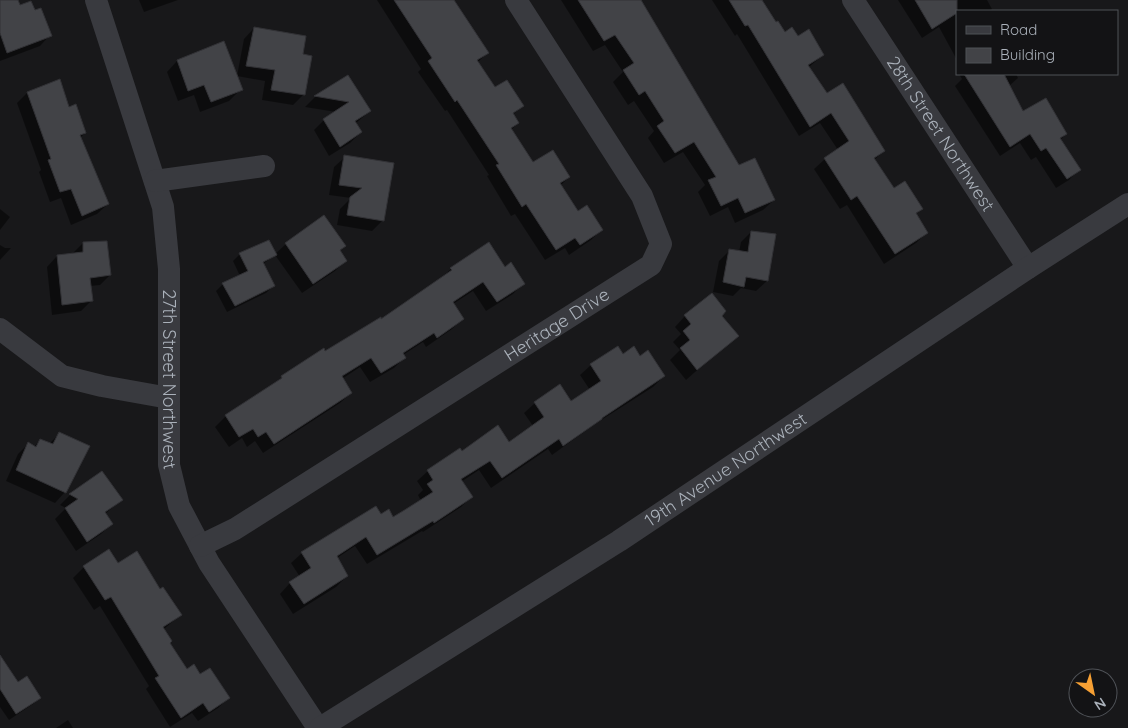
<svg xmlns="http://www.w3.org/2000/svg" width="1128" height="728" font-family="Quicksand,sans-serif">
<style>
.shadow{fill:#0007}
.building{fill:#424347;stroke:#323236}
.lines{fill:none;stroke-linecap:round;stroke-linejoin:round}
.minor{stroke:#393a3f;stroke-width:22}
.labels{text-anchor:middle;stroke-width:4;stroke-linejoin:round;paint-order:stroke}
.street-label{font-size:18px;fill:#aab1ba;stroke:#131315}
</style>
<rect width="100%" height="100%" fill="#18181a"/>
<path class="shadow" d="M0,0H17L19,6L50,35L40,46L0,61Z
M139,0H178L144,12Z
M377,0H453L488,52L477,63L494,89L522,105L513,115L518,123L511,130L533,164L569,177L560,186L577,212L601,230L591,240L569,255L565,248L545,260L515,214L511,216L487,176L489,175L447,110L445,111L418,72L421,69Z
M561,0H639L739,167L774,200L763,210L735,223L728,207L710,216L698,192L705,185L683,152L664,163L648,138L654,131L634,101L628,105L613,82L623,72L605,45L593,51Z
M712,0H760L775,24L784,33L798,38L823,55L808,68L826,95L884,151L874,160L893,190L921,209L915,215L927,232L916,243L884,264L847,205L840,209L814,169L825,159L838,150L820,123L799,136L737,34L735,36Z
M898,0H987L992,9L990,11H957V60L939,27L922,38Z
M254,28L301,55L304,94L293,105L262,100L265,81L237,76L244,39Z
M223,42L240,90L229,101L200,112L194,95L178,101L167,72L177,61Z
M959,74H1016L1018,78L1009,86L1022,113L1066,134L1060,140L1079,169L1069,180L1056,188L1036,157L1031,160L1020,143L1000,156L955,86L962,79Z
M348,77L370,111L355,124L361,132L350,143L329,156L314,130L324,120L336,112L305,107L315,97Z
M59,81L69,108L85,133L80,138L108,204L97,214L71,225L61,198L50,202L39,172L41,170L17,103L27,93Z
M345,157L383,220L372,231L337,225L340,209L351,198L329,195L334,167Z
M0,209L10,217L0,230Z
M324,217L339,251L345,260L335,271L302,293L275,255L263,264L273,286L266,293L227,312L216,291L223,284L240,276L233,261L240,254H275L286,244Z
M751,232L767,281L756,291L741,288L733,296L713,292L719,261L729,251L739,252L741,242Z
M83,243L110,275L100,285L90,286L91,301L81,311L52,315L47,267L57,256L72,254Z
M0,245L5,248H11L0,260Z
M505,268L523,283L513,294L486,311L473,291L453,304L463,318L452,329L426,347L423,342L403,355L404,358L394,368L370,382L360,367L342,379L351,393L340,403L263,453L255,441L247,447L242,438L229,447L215,427L226,416L274,385L282,377L381,320L440,279L451,269Z
M685,316L737,335L686,380L670,360L680,350L673,342L681,334L675,327Z
M623,355L640,357L664,376L653,387L595,424L552,455L548,449L491,488L479,470L461,482L471,497L461,507L423,532L422,531L367,564L355,546L337,558L347,576L336,587L293,614L280,594L290,583L300,577L291,563L302,553L381,516L392,518L421,501L418,495L423,490L417,481L428,471L461,452L509,444L533,426L524,413L535,403H571L590,390L580,375L591,365Z
M59,434L65,492L55,503L6,481L18,454L28,444L34,447L40,440L49,444Z
M102,473L121,500L105,514L111,524L101,534L76,551L55,519L66,508L60,505L70,495Z
M109,551L118,565L160,590L180,615L163,630L168,643L186,670L228,698L218,708L198,721L192,713L170,727L146,689L149,686L100,606L94,610L73,578L84,567Z
M0,662L18,684L40,697L33,704L9,720L0,707Z
M68,720L73,728H56Z"/>
<path class="building" d="M0,0H18L20,5L31,1L35,10L41,8L52,36L7,53L0,33Z
M394,0H454L489,53L477,60L495,87L507,80L524,106L513,113L519,123L511,128L533,162L553,150L570,177L560,183L578,211L587,205L603,230L580,245L575,238L556,250L526,204L522,207L496,165L499,164L457,100L455,102L428,61L432,58Z
M578,0H641L739,165L755,158L775,200L745,213L738,198L721,206L708,180L716,177L694,142L675,153L657,126L664,121L645,91L639,95L623,70L634,63L615,35L604,41Z
M729,0H762L776,22L778,21L785,32L792,27L798,36L809,29L824,55L808,65L827,93L843,83L885,151L874,158L894,188L905,181L923,209L916,213L928,233L895,254L857,196L851,200L824,158L849,141L831,113L810,127L748,25L745,26Z
M915,0H957V13L932,29Z
M254,27L306,36L303,54L312,56L305,95L271,90L275,70L246,66Z
M224,41L243,90L211,102L204,85L188,91L177,60Z
M964,74H1004L1023,111L1046,98L1067,134L1060,138L1081,170L1067,179L1046,148L1041,151L1030,134L1010,147Z
M348,75L371,111L355,121L362,132L340,147L323,119L349,102L314,96Z
M60,79L69,107L76,104L86,133L80,135L109,204L82,216L71,189L60,192L48,160L51,159L27,92Z
M344,155L394,163L384,221L347,215L350,197L362,188L339,185Z
M324,215L346,246L340,250L347,261L313,284L285,243Z
M751,231L776,234L768,281L746,277L744,287L723,282L729,249L748,252Z
M269,240L277,255L263,262L275,286L235,306L222,283L248,271L239,253Z
M107,241L111,275L90,278L93,301L62,305L57,255L83,252V242Z
M489,242L505,267L511,262L525,284L497,302L483,282L453,302L464,319L437,338L434,333L403,353L406,358L381,373L371,358L342,376L352,393L274,444L266,432L258,437L253,429L239,437L225,415L282,378L281,376L324,348L325,351L381,317V319L452,270L450,268Z
M712,293L726,311L722,316L739,336L697,370L680,348L690,340L683,331L691,324L684,315Z
M618,346L623,354L634,346L640,356L648,350L665,376L602,418V419L563,446L559,439L502,478L490,461L461,479L473,497L434,523L433,521L377,555L366,537L337,556L348,576L304,604L289,582L311,568L301,552L376,506L381,514L389,509L393,517L403,511L433,492L427,484L433,480L427,470L460,448L462,451L498,425L509,442L544,417L534,402L560,384L571,401L601,381L590,364Z
M59,432L90,446L66,493L16,470L28,442L36,447L40,439L53,444Z
M102,471L123,500L105,512L113,524L87,542L65,508L78,499L69,494Z
M109,549L118,563L137,551L160,589L163,587L182,615L163,627L172,641L170,643L187,669L194,664L200,674L210,668L230,698L209,712L203,703L181,718L155,678L159,676L111,597L105,600L83,566Z
M0,655L18,682L27,676L41,698L16,714L0,689Z"/>
<g class="lines">
<g class="minor">
<path id="s1" d="M96,0L163,207L169,269V465L179,506L209,563L318,728"/>
<path id="s2" d="M853,0L1028,268"/>
<path d="M155,181L264,166"/>
<path d="M0,329L62,376L102,386L169,398"/>
<path id="s3" d="M200,546L235,529L651,265L661,244L642,196L516,0"/>
<path id="s4" d="M320,728L619,541L1028,268L1128,204"/>
</g>
</g>
<g class="labels">
<g class="street-label">
<text dy="6" stroke="none"><textPath href="#s2" startOffset="160">28th Street Northwest</textPath></text>
<text dy="6" stroke="none"><textPath href="#s3" startOffset="420">Heritage Drive</textPath></text>
<text dy="6" stroke="none"><textPath href="#s1" startOffset="390">27th Street Northwest</textPath></text>
<text dy="6" stroke="none"><textPath href="#s4" startOffset="481">19th Avenue Northwest</textPath></text>
</g>
</g>
<rect x="956" y="10" width="162" height="65" fill="#131315" stroke="#4f5257"/>
<rect x="966" y="26" width="25" height="8" fill="#393a3f" stroke="#4f5257"/>
<text x="1000" y="35" font-size="15" fill="#aab1ba">Road</text>
<rect x="966" y="48" width="25" height="15" fill="#424347" stroke="#4f5257"/>
<text x="1000" y="60" font-size="15" fill="#aab1ba">Building</text>
<g transform="translate(1093 693) rotate(147)"><circle r="24" fill="#131315" stroke="#4f5257"/>
<path d="M0-4L9 19L0 12L-9 19Z" fill="#f6a034"/>
<text y="-8" font-size="14" font-weight="bold" text-anchor="middle" fill="#aab1ba">N</text>
</g>
</svg>
